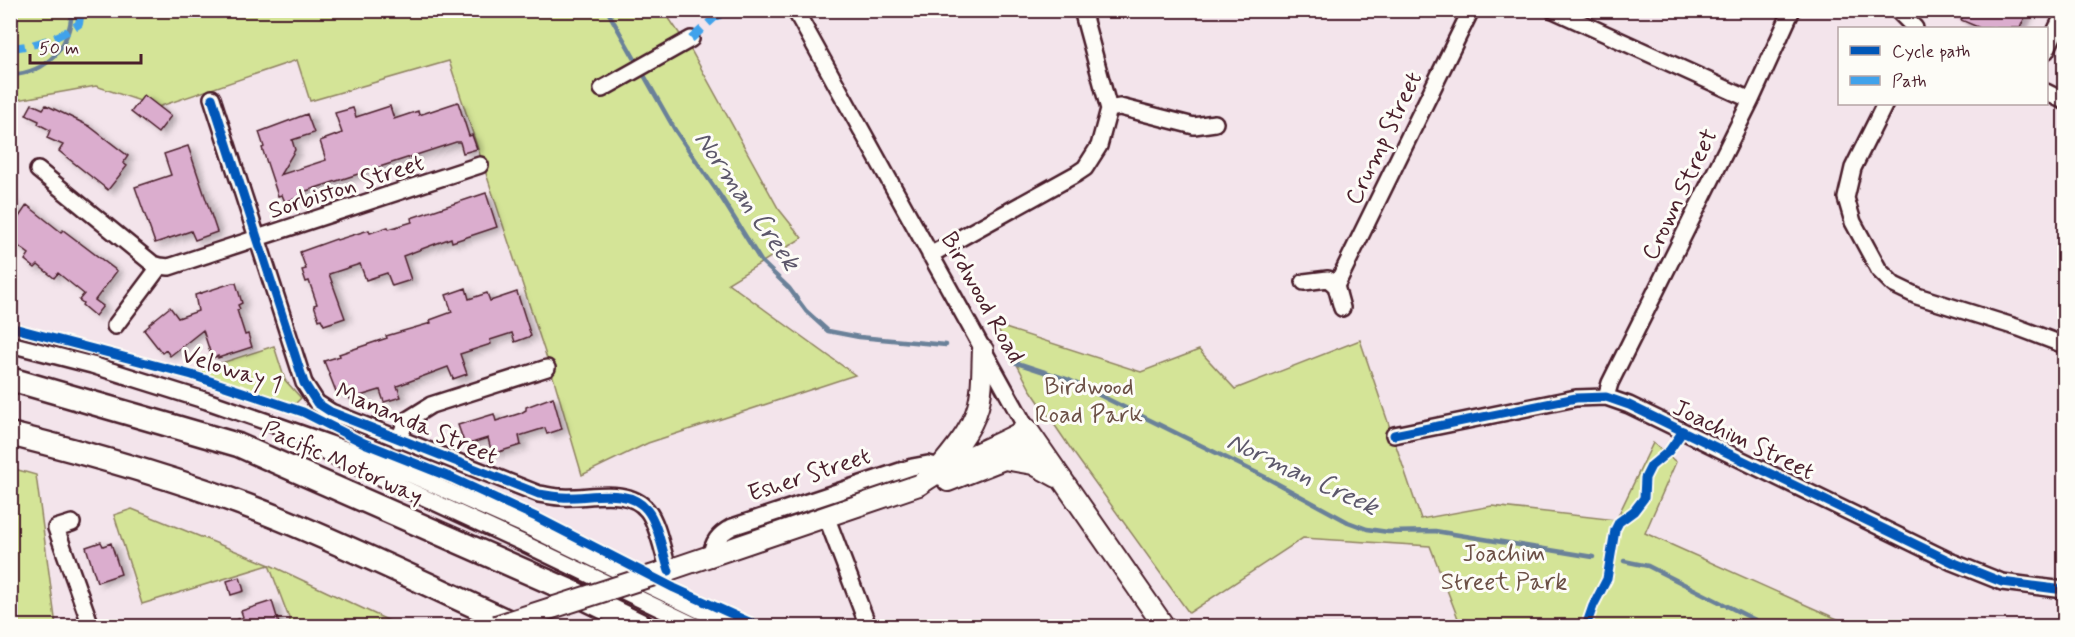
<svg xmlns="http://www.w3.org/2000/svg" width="2075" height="637" font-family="Mynerve,sans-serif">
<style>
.built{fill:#ecd4e2}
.green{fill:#d4e497;stroke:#8f8261;stroke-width:1.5}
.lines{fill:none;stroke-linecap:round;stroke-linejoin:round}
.stream{stroke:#6b8199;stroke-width:4.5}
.building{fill:#dbadce;stroke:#4a1f2b;stroke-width:1.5;filter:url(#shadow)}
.minor-casing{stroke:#4a1f2b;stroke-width:20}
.major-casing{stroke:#4a1f2b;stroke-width:24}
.highway-casing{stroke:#4a1f2b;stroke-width:27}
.minor{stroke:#fdfcf7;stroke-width:15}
.major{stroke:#fdfcf7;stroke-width:20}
.highway{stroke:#fdfcf7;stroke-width:22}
.major-bridge-casing{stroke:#4a1f2b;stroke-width:24;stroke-linecap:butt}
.major-bridge{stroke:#fdfcf7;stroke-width:20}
.quiet{stroke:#40a2eb;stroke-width:8;stroke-dasharray:15 8;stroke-linecap:butt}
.cycleway-casing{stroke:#fdfcf7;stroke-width:13}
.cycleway{stroke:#0057b8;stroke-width:9}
.labels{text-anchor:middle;stroke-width:6;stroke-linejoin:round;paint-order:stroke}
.street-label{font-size:24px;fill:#4a1f2b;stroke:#fdfcf7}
.park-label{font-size:24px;fill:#6c5046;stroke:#fdfcf7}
.water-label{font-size:26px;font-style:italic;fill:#5d586b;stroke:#fdfcf7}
</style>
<defs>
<filter id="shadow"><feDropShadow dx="5.5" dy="3" stdDeviation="3" flood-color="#0004"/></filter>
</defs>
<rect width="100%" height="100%" fill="#f3e4eb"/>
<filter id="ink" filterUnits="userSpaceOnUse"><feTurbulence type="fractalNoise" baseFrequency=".0167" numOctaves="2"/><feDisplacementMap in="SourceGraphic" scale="12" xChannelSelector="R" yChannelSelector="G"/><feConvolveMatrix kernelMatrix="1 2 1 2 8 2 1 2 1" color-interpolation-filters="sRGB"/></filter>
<g filter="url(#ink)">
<path class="built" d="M1943,11H2037L2028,28H1972L1950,17Z"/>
<path class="green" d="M10,11H664L692,52L778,208L802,238L728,283L855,375L648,443L582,475L555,383L449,61L310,101L297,60L158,107L96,86L11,101Z
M996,325L1141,372L1199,350L1235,389L1360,340L1421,519L1492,506L1616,520L1653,443L1676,462L1645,533L1853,626H1461L1430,546L1303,538L1189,613L1073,452L1030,389Z
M274,346L285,380L301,398L292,407L191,373Z
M11,468L36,475L56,626H11Z
M132,509L270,565L400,626H292L269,565L142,604L114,515Z"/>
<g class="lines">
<path class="stream" d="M607,10L675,130L721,197L761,261L789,288L806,311L828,331L859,337L946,345
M10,75C48,73 70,47 72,10
M1014,362L1069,380L1267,478L1348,522L1367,529L1388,532L1435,531L1593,557
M1624,561L1648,566L1767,626"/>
</g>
<path class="building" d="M1967,10H2028L2020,28H1980L1961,20Z
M144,95L171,116L158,133L131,112Z
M458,102L469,136L472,135L477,149L463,153L460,142H456L300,193L302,196L285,202L282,195L278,196L262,148L264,147L259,132L307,114L314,133L292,140L295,150L280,175L326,160L320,141L342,133L335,113L353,108L356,117L390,106L394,119L418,111L419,115Z
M32,104L43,109L46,105L89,126L128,156L123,163L127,166L108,190L59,151L63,145L47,138L50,130L38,124L39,121L26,115Z
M188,146L217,232L195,240L191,231L155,243L135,187L171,175L164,154Z
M486,193L497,227L452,242L451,238L403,256L411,280L392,286L387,273L366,280L360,264L329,274L345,318L324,325L321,319L319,320L314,305L317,304L309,281L306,282L302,270L306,269L300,252L336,239L337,240L369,230L370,233L388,227L389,229L412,222L411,218Z
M10,198L19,217L27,205L61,232L63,230L117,271L95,300L103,306L95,316L82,305L83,303L79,300L84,294L58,273L54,278L38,265L35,268L25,260L29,254L10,240Z
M232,283H236L242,303L238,305L240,309L237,310L245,335L248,334L252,347L218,358V356L212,358L203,330L170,356L166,350L162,353L144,330L150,325L149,324L170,307L178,318L198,311L195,295Z
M466,288L469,299L487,293L490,301L517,292L531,336L515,342L512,333L490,340L491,344L460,354L467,374L453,379L448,367L397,386L401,397L384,402L380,390L350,399L347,391L337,394L324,361L340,356L339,354L387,338L386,336L431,323L430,320L452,312L446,295Z
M553,397L562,429L547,434L545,428L519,436L521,445L492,454L488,438L465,445L458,425L494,414L496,421L521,413L526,410V407Z
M101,542L103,546L111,543L121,574L97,582L86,547Z
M240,577L244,591L231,595L227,581Z
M272,601L280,627H220L243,617L241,611Z"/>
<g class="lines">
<g class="minor-casing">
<path id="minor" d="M795,10L1027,429
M1553,10L1751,100
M1897,10L1915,28
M2046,51L2064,13
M602,89L691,39
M2046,92L2064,101
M212,98L304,383L317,403L331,412L539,494C547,495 554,497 562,497C588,499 628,486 647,510C658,523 663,554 669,571
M1885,104L1853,168L1846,198L1853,222L1879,270L1894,285L1917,296L2019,328L2064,345
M1109,109L1120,107L1194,126L1215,123
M38,170L153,264L160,266
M930,255L1076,174L1085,168L1099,146L1109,109L1082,10
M1304,282L1328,279L1336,286L1342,308
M1336,286L1471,10
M115,326L160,266L169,267L480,165
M10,344L92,365L207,401L382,462L528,527L732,626
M1606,397L1610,383L1751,100L1792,10
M1394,435L1576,398L1606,397L1629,405L1952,562L2002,582L2064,590
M398,440L407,420L431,405L547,368
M321,450L521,542L696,626
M826,516L868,626
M72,523L56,528L91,626
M710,558C713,541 718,535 732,527L912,467L928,464L941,467"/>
</g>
<g class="major-casing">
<path id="major" d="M1004,459L1033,464L1057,477
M937,471C954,450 976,426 980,398C983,382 982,366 983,350
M948,481L1004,459L1035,442
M660,573L919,485C952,461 992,449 1027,429L1164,626"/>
</g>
<g class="highway-casing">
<path id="highway" d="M10,379L238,445L568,590L642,626
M10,434C102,457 193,483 281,519C361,552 439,590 518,626"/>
</g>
<use href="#minor" class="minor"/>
<use href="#major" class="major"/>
<use href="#highway" class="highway"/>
<g class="major-bridge-casing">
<path id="major-bridge" d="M496,626L660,573"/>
</g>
<use href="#major-bridge" class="major-bridge"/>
<path class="quiet" d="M691,39L714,18L730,10
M10,48C36,46 59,38 79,24L81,10"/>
<g class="cycleway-casing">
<path id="cycleway" d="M212,98L304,383L317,403L331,412L539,494C547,495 554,497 562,497C588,499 628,486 647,510C658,523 663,554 669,571
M10,327L192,375L303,412L364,443L452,478L536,517L674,588L758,626
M1394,435L1576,398L1606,397L1629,405L1952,562L2002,582L2064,590
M1586,626L1593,606L1607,579L1615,530L1619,522L1634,511L1644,498L1645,478L1651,466L1669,451L1683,431"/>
</g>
<use href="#cycleway" class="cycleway"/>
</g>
</g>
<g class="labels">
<g class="street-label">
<text transform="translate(1383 138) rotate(-64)" y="8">Crump Street</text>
<text transform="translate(346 186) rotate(-18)" y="8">Sorbiston Street</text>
<text transform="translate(1679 194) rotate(-64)" y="8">Crown Street</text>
<text transform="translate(983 297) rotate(61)" y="8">Birdwood Road</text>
<text transform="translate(232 369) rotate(18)" y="8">Veloway 1</text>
<text transform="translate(417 423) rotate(23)" y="8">Mananda Street</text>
<text transform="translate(1744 439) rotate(26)" y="8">Joachim Street</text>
<text transform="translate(343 462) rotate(24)" y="8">Pacific Motorway</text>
<text transform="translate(809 474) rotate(-18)" y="8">Esher Street</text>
</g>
<g class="park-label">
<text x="1089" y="394">Birdwood<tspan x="1089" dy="28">Road Park</tspan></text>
<text x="1504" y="561">Joachim<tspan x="1504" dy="28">Street Park</tspan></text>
</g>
<g class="water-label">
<text transform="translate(748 200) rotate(55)" y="9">Norman Creek</text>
<text transform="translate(1303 473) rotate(25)" y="9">Norman Creek</text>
</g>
</g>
<rect width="2075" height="637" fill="none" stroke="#fdfcf7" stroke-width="36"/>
<rect x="18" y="18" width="2039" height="601" fill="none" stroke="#4a1f2b" stroke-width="2" filter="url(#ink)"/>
<rect x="1838" y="27" width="210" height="78" fill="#fdfcf7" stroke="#b5a4a5" stroke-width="1.5"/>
<rect x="1850" y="46" width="30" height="9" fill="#0057b8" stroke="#b5a4a5" stroke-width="1.5"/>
<text x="1892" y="57" font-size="18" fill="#4a1f2b">Cycle path</text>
<rect x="1850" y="76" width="30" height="9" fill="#40a2eb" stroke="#b5a4a5" stroke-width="1.5"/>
<text x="1892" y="87" font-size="18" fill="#4a1f2b">Path</text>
<path d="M30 54v9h111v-9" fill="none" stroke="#4a1f2b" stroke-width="3"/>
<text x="39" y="54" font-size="18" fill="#4a1f2b" stroke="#fdfcf7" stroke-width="4.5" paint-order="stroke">50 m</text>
</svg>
